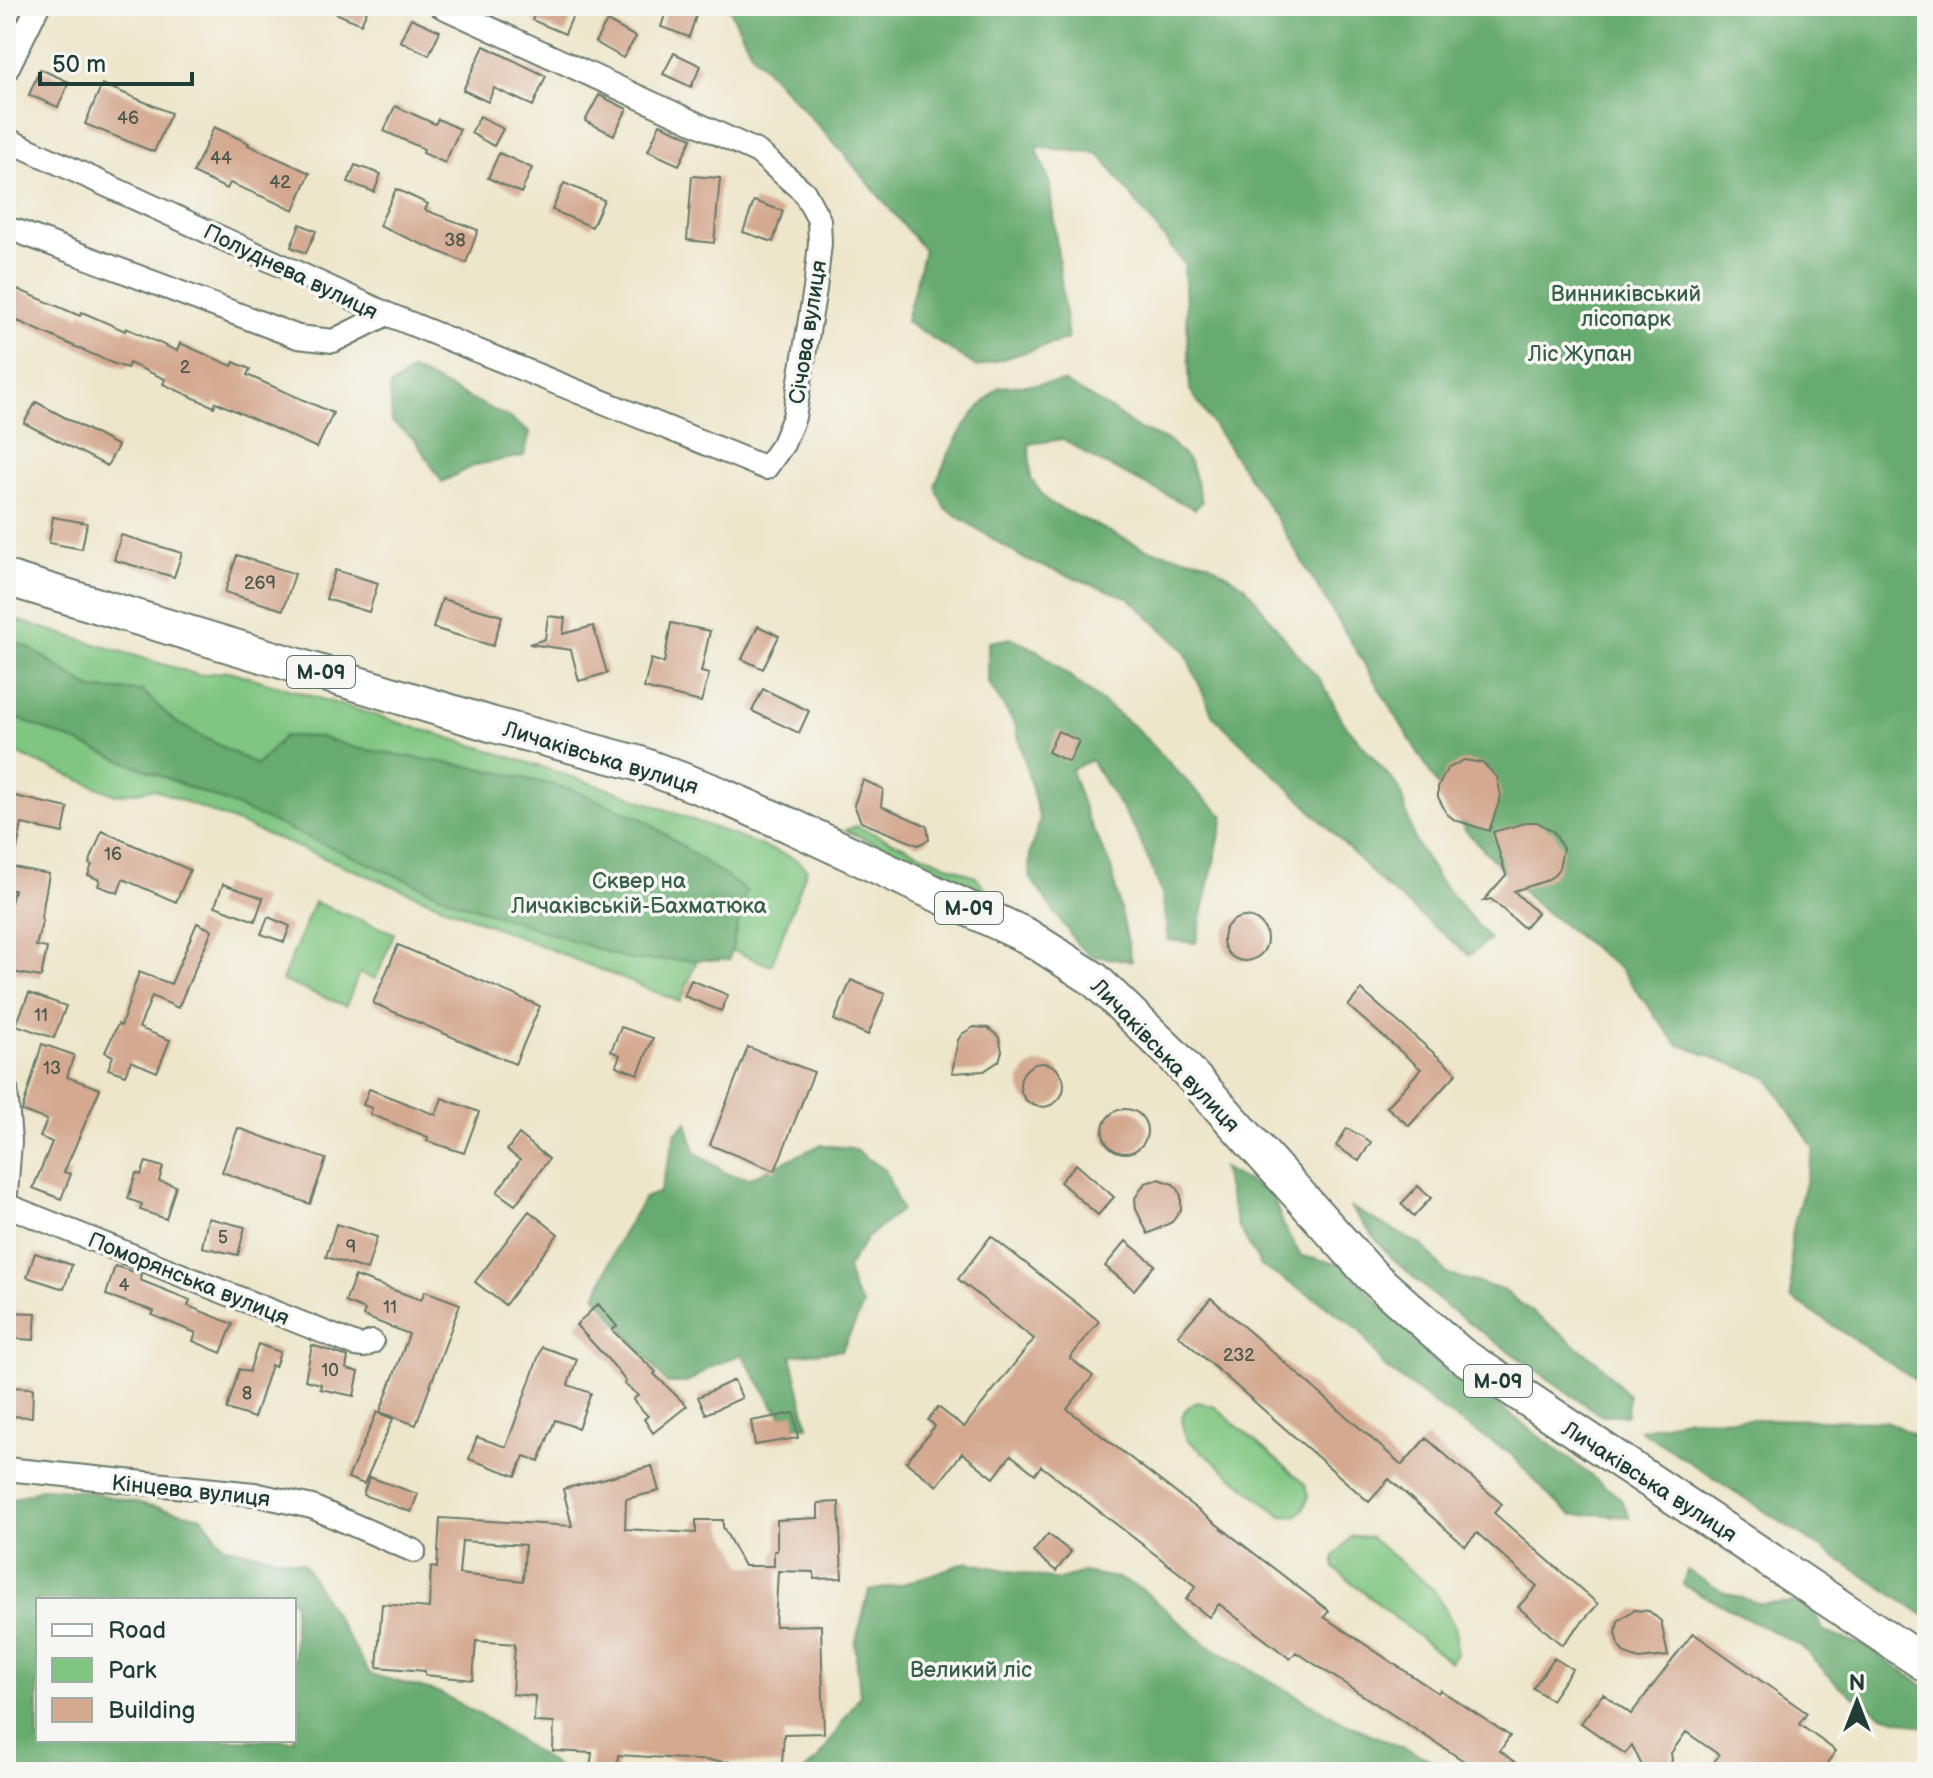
<svg xmlns="http://www.w3.org/2000/svg" width="1933" height="1778" font-family="'Balsamiq Sans',sans-serif">
<style>
.green{fill:#80c681;stroke:#50825a;stroke-width:2}
.forest{fill:#68ab6f;stroke:#447452;stroke-width:2;fill-rule:evenodd}
.building{fill:#d4a990;fill-rule:evenodd}
.lines{fill:none;stroke-linecap:round;stroke-linejoin:round}
.street-casing{stroke:#677869;stroke-width:26}
.primary-casing{stroke:#677869;stroke-width:38}
.street{stroke:#fff;stroke-width:22}
.primary{stroke:#fff;stroke-width:34}
.labels{text-anchor:middle;stroke-width:7;stroke-linejoin:round;paint-order:stroke}
.number-label{font-size:18px;fill:#4c584b}
.shield{fill:#f6f6f2;stroke:#60746d;stroke-width:2}
.shield-label{font-size:20px;font-weight:bold;fill:#1f3d34}
.street-label{font-size:22px;fill:#1f3d34;stroke:#f6f6f2}
.park-label{font-size:22px;fill:#375f47;stroke:#f6f6f2}
</style>
<rect width="100%" height="100%" fill="#f6f6f2"/>
<filter id="ink" filterUnits="userSpaceOnUse"><feTurbulence type="fractalNoise" baseFrequency=".0125" numOctaves="2"/><feDisplacementMap in="SourceGraphic" scale="16" xChannelSelector="R" yChannelSelector="G"/><feConvolveMatrix kernelMatrix="1 2 1 2 8 2 1 2 1" color-interpolation-filters="sRGB"/></filter>
<filter id="wash" filterUnits="userSpaceOnUse"><feTurbulence type="fractalNoise" baseFrequency=".006" numOctaves="4" result="noise"/><feDisplacementMap in="SourceGraphic" scale="32" xChannelSelector="R" yChannelSelector="G"/><feGaussianBlur stdDeviation="1.8" result="paint"/><feColorMatrix in="noise" values="0 0 0 0 0 0 0 0 0 0 0 0 0 0 0 0 0 1.4 0 .05"/><feComposite in="paint" operator="in"/></filter>
<g filter="url(#wash)">
<rect width="100%" height="100%" fill="#eee6cb"/>
<path class="green" d="M6,617L199,675L229,671L486,749L624,794L794,858L807,869L771,966L724,947L718,961L699,955L680,1002L154,789L116,795L6,749Z
M856,826L976,877L991,894L845,830Z
M314,902L394,933L376,979L359,973L346,1006L282,981Z
M1198,1402L1215,1407L1305,1484L1309,1496L1304,1508L1296,1517L1282,1516L1266,1504L1188,1440C1179,1424 1178,1409 1198,1402Z
M1352,1536L1370,1537L1434,1590L1456,1629V1654L1450,1662L1334,1568V1557Z"/>
<path class="forest" d="M728,6H1927V1388L1791,1298V1236L1814,1149L1768,1078L1677,1044L1620,969L1531,900L1465,830L1274,515L1190,390L1184,264L1099,154L1036,147L1049,180L1068,339L977,367L906,321L924,250L845,155L752,54Z
M412,370L510,418L530,433L524,456L475,465L442,482L415,440L392,422L390,387Z
M1064,382L1109,408L1135,427L1169,441L1190,462L1202,502L1195,509L1096,460L1063,439L1029,444L1031,479L1049,503L1146,549L1207,562L1245,586L1292,648L1321,681L1344,723L1399,788L1415,841L1438,879L1490,940L1469,955L1385,886L1297,796L1213,716L1184,650L1129,598L1026,560L945,508L935,486C953,441 964,421 999,387Z
M1012,638L1037,650L1138,730L1198,793L1224,816L1196,943L1168,940L1162,893L1137,833L1091,760L1071,770L1087,817L1111,867L1132,961L1091,956L1078,945L1029,876L1030,852L1040,820L1015,724L988,682V642Z
M6,640L28,647L92,689L143,691L175,722L257,765L284,736L320,737L356,748L484,769L571,789L645,820L746,891L729,960H630L455,901L221,800L6,714Z
M687,1122L695,1152L728,1174L750,1178L820,1145L852,1148L885,1170L901,1210L867,1238L847,1268L853,1290L863,1306L842,1350L791,1355L808,1426L791,1425L774,1407L742,1354L712,1366L687,1383H667L596,1296L620,1238L644,1198L660,1192L676,1132Z
M1222,1168L1272,1194L1285,1229L1301,1256L1341,1264L1383,1307L1464,1379L1620,1498L1630,1517L1595,1514L1572,1515L1551,1498L1512,1455L1441,1409L1385,1367L1359,1330L1318,1300L1261,1266L1237,1224Z
M1350,1207L1423,1246L1447,1274L1503,1290L1599,1363L1628,1395L1627,1415H1600L1445,1306L1388,1254Z
M1689,1418L1886,1421L1927,1441V1617L1640,1430Z
M44,1488L84,1491L202,1517L224,1546L303,1563L370,1674L440,1693L491,1721L564,1772H6V1506L8,1501ZM38,1600H294V1740H38Z
M967,1562L1056,1580L1083,1572L1117,1578L1142,1589L1204,1643L1349,1725L1460,1772H804L819,1758L860,1695L855,1644L869,1591L900,1585Z
M1687,1570L1723,1592L1762,1604L1809,1601L1824,1632L1865,1646L1924,1686L1927,1693V1728L1882,1715L1839,1686L1801,1646L1683,1585Z"/>
<g id="blocks">
<path class="building" d="M319,6H369L361,24Z
M538,6H577L565,34L532,20Z
M668,6L697,13L689,37L661,27Z
M411,18L440,31L429,55L400,41Z
M607,21L636,37L623,58L595,42Z
M484,46L546,76L533,106L494,88L488,102L463,90Z
M674,53L701,66L691,87L663,74Z
M40,69L69,82L58,107L29,95Z
M102,84L171,113L154,152L85,124Z
M599,95L627,109L614,135L585,121Z
M395,106L435,124L438,119L460,129L445,163L423,153L424,149L384,131Z
M480,116L503,129L494,146L471,133Z
M660,124L692,138L679,165L648,151Z
M214,127L249,143L248,145L310,173L294,210L230,183L227,189L193,173Z
M499,153L532,168L521,193L488,178Z
M355,165L381,174L374,192L348,182Z
M692,176L720,178L714,243L687,240Z
M564,183L604,200L592,227L552,210Z
M396,189L428,204L425,210L478,230L466,263L379,226Z
M754,201L783,211L773,242L743,232Z
M300,224L316,231L306,253L291,247Z
M6,287L14,291L15,288L80,316L82,312L125,331L126,328L177,351L180,343L232,366L234,362L250,369L247,375L333,413L317,448L216,402L214,407L163,384L165,379L129,363L127,368L112,363L18,321L6,347Z
M36,402L118,446L107,466L24,423Z
M53,517L87,523L82,549L49,543Z
M121,535L182,553L174,577L114,560Z
M237,555L295,574L283,610L225,592Z
M335,570L378,583L369,612L326,599Z
M442,599L502,616L493,646L433,628Z
M548,616L565,618L563,634L593,626L607,673L579,681L571,650L529,644L545,639Z
M671,623L710,631L701,672L709,674L701,702L644,688L651,659L664,663Z
M758,626L779,636L763,669L742,659Z
M763,689L809,711L799,733L752,711Z
M1058,731L1079,741L1069,762L1048,752Z
M1464,760L1483,763L1497,777L1501,796L1489,831L1455,820L1447,814L1438,797V787L1447,769Z
M863,780L883,789L881,806L927,826L929,840L918,845L861,822L854,805Z
M6,794L68,808L63,833L22,824L13,867L49,874L41,919H43L36,946L47,948L41,977L6,971L10,935L6,934V923L14,890L6,889Z
M1528,822H1537L1554,832L1563,849L1559,868L1553,876L1545,881L1514,891L1537,913L1524,928L1491,899L1483,901L1506,875L1493,832Z
M102,831L190,870L176,902L123,879L118,893L98,886L100,880L88,875L92,865L89,864Z
M223,884L263,898L255,921L215,906Z
M268,917L290,926L284,942L261,934Z
M1223 939a22 22 0 1 1 44 0a22 22 0 1 1-44 0Z
M197,923L212,930L178,1008L152,996L139,1028L170,1040L157,1072L131,1061L125,1075L108,1069L113,1056L105,1052L118,1024L121,1026L139,972L171,984Z
M398,945L540,1006L515,1064L373,1003Z
M691,980L728,995L721,1011L684,996Z
M851,980L885,994L868,1035L834,1020Z
M1361,990L1457,1073L1409,1126L1387,1107L1421,1069L1348,1006Z
M29,993L66,1006L54,1038L16,1025Z
M621,1027L653,1038L638,1074L616,1066L620,1055L611,1051Z
M974,1027L988,1028L999,1037L1002,1051L999,1061L984,1071L952,1073L958,1040L962,1034Z
M42,1044L74,1055L67,1077L100,1089L64,1172L71,1174L61,1199L33,1188L52,1142L40,1137L47,1120L22,1111Z
M748,1047L814,1072L775,1171L710,1145Z
M1020 1085a22 22 0 1 1 44 0a22 22 0 1 1-44 0Z
M369,1089L436,1115L442,1098L479,1112L464,1153L427,1141L428,1137L370,1114L372,1108L363,1105Z
M1103 1131a22 22 0 1 1 44 0a22 22 0 1 1-44 0Z
M238,1128L326,1159L310,1204L222,1172Z
M1347,1128L1371,1142L1359,1161L1336,1146Z
M519,1134L549,1159L515,1205L497,1192L520,1160L507,1150Z
M146,1162L163,1167L159,1181L176,1186L166,1219L140,1210L142,1204L128,1199L136,1173L141,1175Z
M1076,1164L1114,1197L1098,1215L1060,1182Z
M1159,1179L1173,1184L1178,1189L1181,1196V1210L1172,1222L1148,1234L1136,1209L1135,1198L1145,1183Z
M1418,1186L1431,1198L1414,1216L1401,1204Z
M529,1211L558,1234L505,1305L475,1282Z
M208,1218L245,1227L238,1255L202,1247Z
M336,1224L377,1237L367,1270L326,1257Z
M991,1236L1099,1321L1070,1358L1093,1376L1067,1409L1329,1611L1324,1617L1438,1693L1440,1690L1510,1736L1500,1751L1530,1772H1481L1296,1652L1290,1659L1219,1604L1209,1617L1186,1599L1196,1586L1041,1466L1035,1474L1011,1455L994,1478L962,1453L937,1486L906,1462L935,1426L928,1420L938,1407L964,1427L1034,1339L958,1279Z
M1126,1241L1155,1265L1134,1290L1105,1266Z
M35,1253L72,1265L64,1289L27,1277Z
M115,1266L141,1274L140,1280L190,1300L188,1306L233,1324L221,1353L193,1341L196,1333L152,1315L154,1311L106,1295Z
M355,1276L421,1300L425,1291L460,1304L416,1425L380,1412L409,1334L363,1316L365,1310L345,1302Z
M1211,1298L1402,1465L1426,1438L1502,1504L1494,1513L1598,1604L1562,1645L1518,1607L1537,1586L1477,1533L1465,1546L1389,1479L1369,1502L1178,1335Z
M598,1304L617,1326L612,1330L656,1372L654,1374L687,1406L653,1433L644,1419L648,1416L633,1400L638,1395L624,1384L626,1382L614,1366L576,1325Z
M8,1312L36,1313L34,1340L7,1338Z
M258,1344L280,1352L275,1367L271,1365L254,1418L227,1409L239,1369L249,1372Z
M312,1345L348,1357L346,1369L359,1372L354,1396L320,1389L321,1384L305,1380Z
M542,1347L577,1359L568,1385L591,1393L578,1428L555,1420L539,1461L524,1456L516,1476L469,1459L477,1437L506,1447Z
M734,1380L742,1398L706,1414L698,1397Z
M6,1387L33,1388L32,1417L6,1416Z
M377,1412L393,1419L364,1484L348,1478Z
M794,1413L798,1438L755,1445L751,1421Z
M652,1466L659,1491L626,1499L625,1529L696,1533V1520H723V1527L744,1566H774V1551H777V1520L818,1518V1503L839,1502L842,1578L814,1579V1572L778,1571L775,1626L821,1625L824,1733L784,1734L782,1765L618,1755L617,1770L590,1769L592,1753L553,1751L554,1723L534,1722L535,1696L512,1694L515,1644L476,1641L473,1680L425,1675V1671L377,1667L382,1604L429,1608L431,1567L437,1568L440,1518L572,1526L563,1489ZM462,1541L525,1545L523,1581L459,1574Z
M369,1477L418,1494L411,1512L363,1495Z
M1048,1534L1071,1552L1056,1571L1033,1552Z
M1634,1610L1649,1611L1661,1621L1668,1656L1639,1659L1625,1654L1620,1648L1616,1633L1618,1621Z
M1693,1633L1807,1713L1799,1724L1836,1751L1820,1772H1707L1719,1755L1686,1732L1671,1753L1672,1760L1667,1772H1645L1632,1745L1625,1754L1581,1723L1603,1694L1631,1714Z
M1554,1658L1572,1669L1551,1700L1533,1688Z"/>
</g>
</g>
<g filter="url(#ink)">
<use href="#blocks" fill-opacity="0" stroke="#677869" stroke-width="2"/>
<g class="lines">
<g class="street-casing">
<path id="street" d="M6,71L38,6
M6,139L387,314L766,468L783,444L794,417L815,289L820,243L819,220L804,192L758,152L441,6
M6,232L17,231L298,337L333,341L387,314
M6,1089L10,1142L6,1193
M6,1205L356,1345L364,1346L372,1342
M6,1469L254,1494L312,1507L414,1551"/>
</g>
<g class="primary-casing">
<path id="primary" d="M6,578L494,725L637,763L711,791L789,825L1027,936L1094,979L1114,998L1173,1055L1372,1276L1460,1354L1927,1665"/>
</g>
<use href="#street" class="street"/>
<use href="#primary" class="primary"/>
</g>
</g>
<g class="labels">
<g class="number-label">
<text x="128" y="124">46</text>
<text x="221" y="164">44</text>
<text x="280" y="188">42</text>
<text x="455" y="246">38</text>
<text x="185" y="373">2</text>
<text x="260" y="589">269</text>
<text x="113" y="860">16</text>
<text x="41" y="1021">11</text>
<text x="52" y="1074">13</text>
<text x="223" y="1243">5</text>
<text x="351" y="1253">9</text>
<text x="124" y="1291">4</text>
<text x="390" y="1313">11</text>
<text x="1239" y="1361">232</text>
<text x="330" y="1376">10</text>
<text x="247" y="1399">8</text>
</g>
<g class="shield">
<rect x="287" y="656" width="68" height="32" rx="6"/>
<rect x="935" y="892" width="68" height="32" rx="6"/>
<rect x="1464" y="1365" width="68" height="32" rx="6"/>
</g>
<g class="shield-label">
<text x="321" y="679">М-09</text>
<text x="969" y="915">М-09</text>
<text x="1498" y="1388">М-09</text>
</g>
<g class="street-label">
<text transform="translate(291 271) rotate(26)" y="8">Полуднева вулиця</text>
<text transform="translate(807 332) rotate(-81)" y="8">Січова вулиця</text>
<text transform="translate(601 757) rotate(17)" y="8">Личаківська вулиця</text>
<text transform="translate(1166 1055) rotate(46)" y="8">Личаківська вулиця</text>
<text transform="translate(189 1278) rotate(22)" y="8">Поморянська вулиця</text>
<text transform="translate(1650 1481) rotate(33)" y="8">Личаківська вулиця</text>
<text transform="translate(191 1490) rotate(6)" y="8">Кінцева вулиця</text>
</g>
<g class="park-label">
<text x="1626" y="301">Винниківський<tspan x="1626" dy="25">лісопарк</tspan></text>
<text x="1580" y="361">Ліс Жупан</text>
<text x="639" y="888">Сквер на<tspan x="639" dy="25">Личаківській-Бахматюка</tspan></text>
<text x="971" y="1677">Великий ліс</text>
</g>
</g>
<rect width="1933" height="1778" fill="none" stroke="#f6f6f2" stroke-width="32"/>
<rect x="36" y="1598" width="260" height="144" fill="#f6f6f2" stroke="#a0aca6" stroke-width="2"/>
<rect x="52" y="1624" width="40" height="12" fill="#ffffff" stroke="#a0aca6" stroke-width="2"/>
<text x="108" y="1638" font-size="24" fill="#1f3d34">Road</text>
<rect x="52" y="1658" width="40" height="24" fill="#80c681" stroke="#a0aca6" stroke-width="2"/>
<text x="108" y="1678" font-size="24" fill="#1f3d34">Park</text>
<rect x="52" y="1698" width="40" height="24" fill="#d4a990" stroke="#a0aca6" stroke-width="2"/>
<text x="108" y="1718" font-size="24" fill="#1f3d34">Building</text>
<g transform="translate(1857 1702)" stroke="#f6f6f2" stroke-width="6" paint-order="stroke">
<path d="M0-6L14 30L0 20L-14 30Z" fill="#1f3d34"/>
<text y="-12" font-size="22" font-weight="bold" text-anchor="middle" fill="#1f3d34">N</text>
</g>
<path d="M40 72v12h152v-12" fill="none" stroke="#1f3d34" stroke-width="4"/>
<text x="52" y="72" font-size="24" fill="#1f3d34" stroke="#f6f6f2" stroke-width="6" paint-order="stroke">50 m</text>
</svg>
